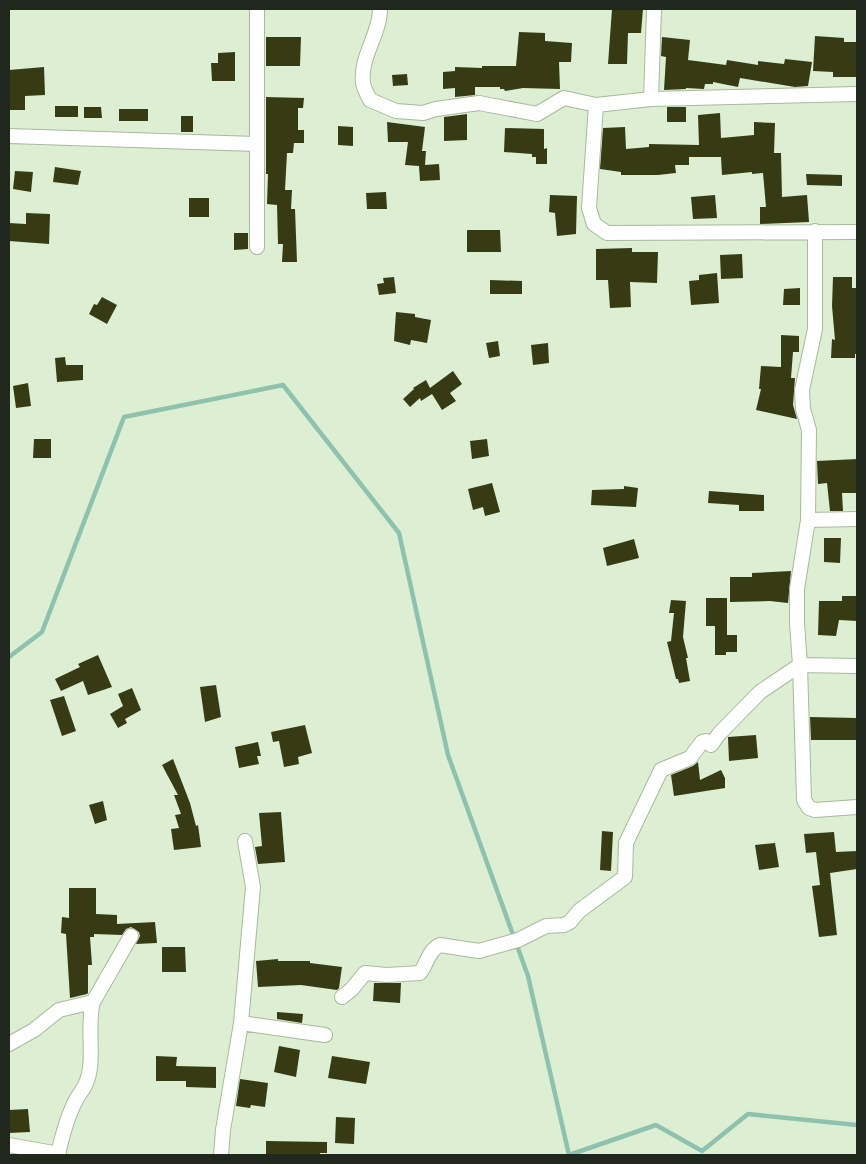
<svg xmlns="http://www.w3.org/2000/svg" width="866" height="1164" font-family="Mulish,sans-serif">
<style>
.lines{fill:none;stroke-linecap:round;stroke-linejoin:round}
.stream{stroke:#8fc1af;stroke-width:4.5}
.building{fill:#373b14}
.street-casing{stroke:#a8b99d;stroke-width:16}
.street{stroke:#fff;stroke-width:14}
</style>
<rect width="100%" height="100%" fill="#ddefd2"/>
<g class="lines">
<path class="stream" d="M9,657L42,632L124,417L283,385L399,533L448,755L528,976L569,1155
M569,1155L656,1125L702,1151L748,1114L857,1125"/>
</g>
<path class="building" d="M612,9H643L641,33H628L627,64H608Z
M519,32L545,33V41L572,43L571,62H559L560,89L523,88L505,91L504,89H500V87H475V95L455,97V88L443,89V72L455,71V67L482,68V66H516Z
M815,36L844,38V42H857V77H833V72L813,71Z
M266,37H301L300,66H266Z
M662,37L690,40L688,60L726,65L727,60L758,65V61L784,64L785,59L812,62L808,86L795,87L740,78L738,87L713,82V84H705L704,89L686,88V89L664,90L666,57L661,56Z
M235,52V81H212L211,63H218V53Z
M44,67L45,95L25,96V110H9V70Z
M407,74L408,85L393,86L392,75Z
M266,97L304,98L303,108H298V130H304V143H294L293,153H287L285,190H292L291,209H295L297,262H282L283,244H278L277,205L267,204L268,174H266Z
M55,106H78V117H55Z
M84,107H101L102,118H84Z
M667,107H686V122H667Z
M119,109H148V121H119Z
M720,113L721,138L754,135V122L775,123L774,153H781L782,197L807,195L809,222L760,224V207H766L763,173L752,174V172L722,175L721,157H689V165H675L676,173L658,175H621V172L600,169L603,128L625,127L626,149L649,147V144L699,145L698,115Z
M467,114V140L444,141V117Z
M181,116H193V132H181Z
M387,122L425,127L422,151H426L425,165L439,164L440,180L420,181L419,166L405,165L408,142H388Z
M338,126L353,127V146L338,145Z
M505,128L544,129V149L547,148V164H536V157H532V154L504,152Z
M55,167L81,171L78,185L53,182Z
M15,171L33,172L31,192L13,189Z
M806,174L842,175V186L807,185Z
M386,192L387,209H367L366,193Z
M550,195L577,196L576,234L557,236L555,213L549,212Z
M715,195L717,218L693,219L691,197Z
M189,198H209V217H189Z
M26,213L50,214L49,244L9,241V223L26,224Z
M467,230H500L501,252H467Z
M234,233H248V249L234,250Z
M632,248V252H658L657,283L630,282L631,307L610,308L608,280H596V249Z
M742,254L743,278L721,279L720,255Z
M717,273L719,303L691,305L689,281L699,280V275Z
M394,277L396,293L379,295L377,284L384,283L383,278Z
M833,277H852V288H857V354H855V358H831L832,339L835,340L832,306Z
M490,280L522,281V294H490Z
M800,288V305H783L784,289Z
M102,297L117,305L107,324L89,314L94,304L97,305Z
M396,312L415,314V317L431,320L427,343L411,340L410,345L394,341Z
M781,335L799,336V352H793L791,378H795L793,405L797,419L756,410L761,389H759L761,366L781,367Z
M498,341L500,356L489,358L486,343Z
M548,343L549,363L533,365L531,345Z
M65,357L66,365H83V380L57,382L55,358Z
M453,371L462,384L450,393L456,401L442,410L432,394L421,401L420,398L410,407L403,399L414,389L413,388L426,380L430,388Z
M28,383L31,406L16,408L13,386Z
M34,439H51V458H33Z
M487,439L489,456L472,459L470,441Z
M857,459V493H842L843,511H830L827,483L818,484L817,461Z
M492,483L500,512L485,516L483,507L473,510L468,489Z
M624,486L638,488L636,507L591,505L592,490L624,489Z
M709,491L764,495V511H739V505L708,503Z
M824,538H841L840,563L824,562Z
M634,539L639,558L607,566L603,548Z
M791,571L788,603L770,601L730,602V577H752V573Z
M842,596H857V621L839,620L836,636L818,635L819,601H842Z
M706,598H727V635H737V652H726V655H715V626H706Z
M671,600L686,601L683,637L688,658H686L690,681L679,683L678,679H676L667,642L671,641L674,613H669Z
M98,655L112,687L88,695L83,681L61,691L55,679L80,667L78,664Z
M216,685L221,717L205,722L200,687Z
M132,688L141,710L125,719L127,723L118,728L110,714L123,706L118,694Z
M64,696L76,731L62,736L50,700Z
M810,717L857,718V740H811Z
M305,725L312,753L298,757L299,764L284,767L279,741L273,742L271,732Z
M756,735L758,758L729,761L728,737Z
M258,742L261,756H257L259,764L239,768L235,747Z
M173,759L190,803L196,826L198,825L201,847L174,850L171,829L179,828L175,815L181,814L174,795H178L162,765Z
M698,762L700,780L721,770L725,778V788L674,796L671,775L693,766Z
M103,801L107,820L95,824L89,805Z
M281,812L285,862L258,864L255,847L262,846L259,813Z
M602,831L613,832L611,871L600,870Z
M834,832L836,852L857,851V869L830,873L837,935L819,937L812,886L820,885L816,852L806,853L804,834Z
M775,843L779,867L759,870L755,845Z
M69,888H96V914L117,915V924L155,922L157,943L136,944L140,936L139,932L131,927L126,929L122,935L94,934V937H90L92,965H88V993L87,994L70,998L66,934L61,933L62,917L69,918Z
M162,947H185L186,972H162Z
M278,959V961H310V963L342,967L339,988L337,990L301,985L258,987L256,961Z
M374,983H401L400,1003L373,1001Z
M277,1012L303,1014L302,1023L277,1019Z
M279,1046L300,1050L296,1077L274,1072Z
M156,1056L177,1057L176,1066L216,1067V1088L186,1087V1081H156Z
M332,1056L370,1062L366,1084L328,1078Z
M240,1079L268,1083L265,1107L251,1105L250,1108L236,1106Z
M28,1109L30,1132L9,1133V1110Z
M336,1117L355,1118L354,1144L335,1143Z
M266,1141L327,1142V1153H320V1155H266Z"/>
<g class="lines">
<g class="street-casing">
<path id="street" d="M380,9C380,34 360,57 363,82C363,88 368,95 370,100L396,111L423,113L436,109L479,103L537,114L564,98L596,105L651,99L857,94
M651,99L654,9
M596,105L589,208L594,224L607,233L857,232
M9,136L257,144
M257,247V9
M808,520L857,519
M857,666L800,665L804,800L809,808L815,810L857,807
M245,841L253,887L241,1023L325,1035
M342,997L352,989L365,973L386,975L420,973C427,964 429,949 440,945L479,951L518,940L546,926L564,925L570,922L579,911L625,877L626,843L661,770L690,758L702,742L706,741L711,745L719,734L760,692L800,665L797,623V589L808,520L809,430L803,409L802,390L815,329V231
M9,1044L34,1030L59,1010L93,1002
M9,1145L59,1154
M58,1155C62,1136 67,1117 76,1100C79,1094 84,1089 86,1083C96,1061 86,1027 93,1002L131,936
M221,1155L223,1130L241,1023"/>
</g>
<use href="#street" class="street"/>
</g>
<rect width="866" height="1164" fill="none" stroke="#20271c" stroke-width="20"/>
</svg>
